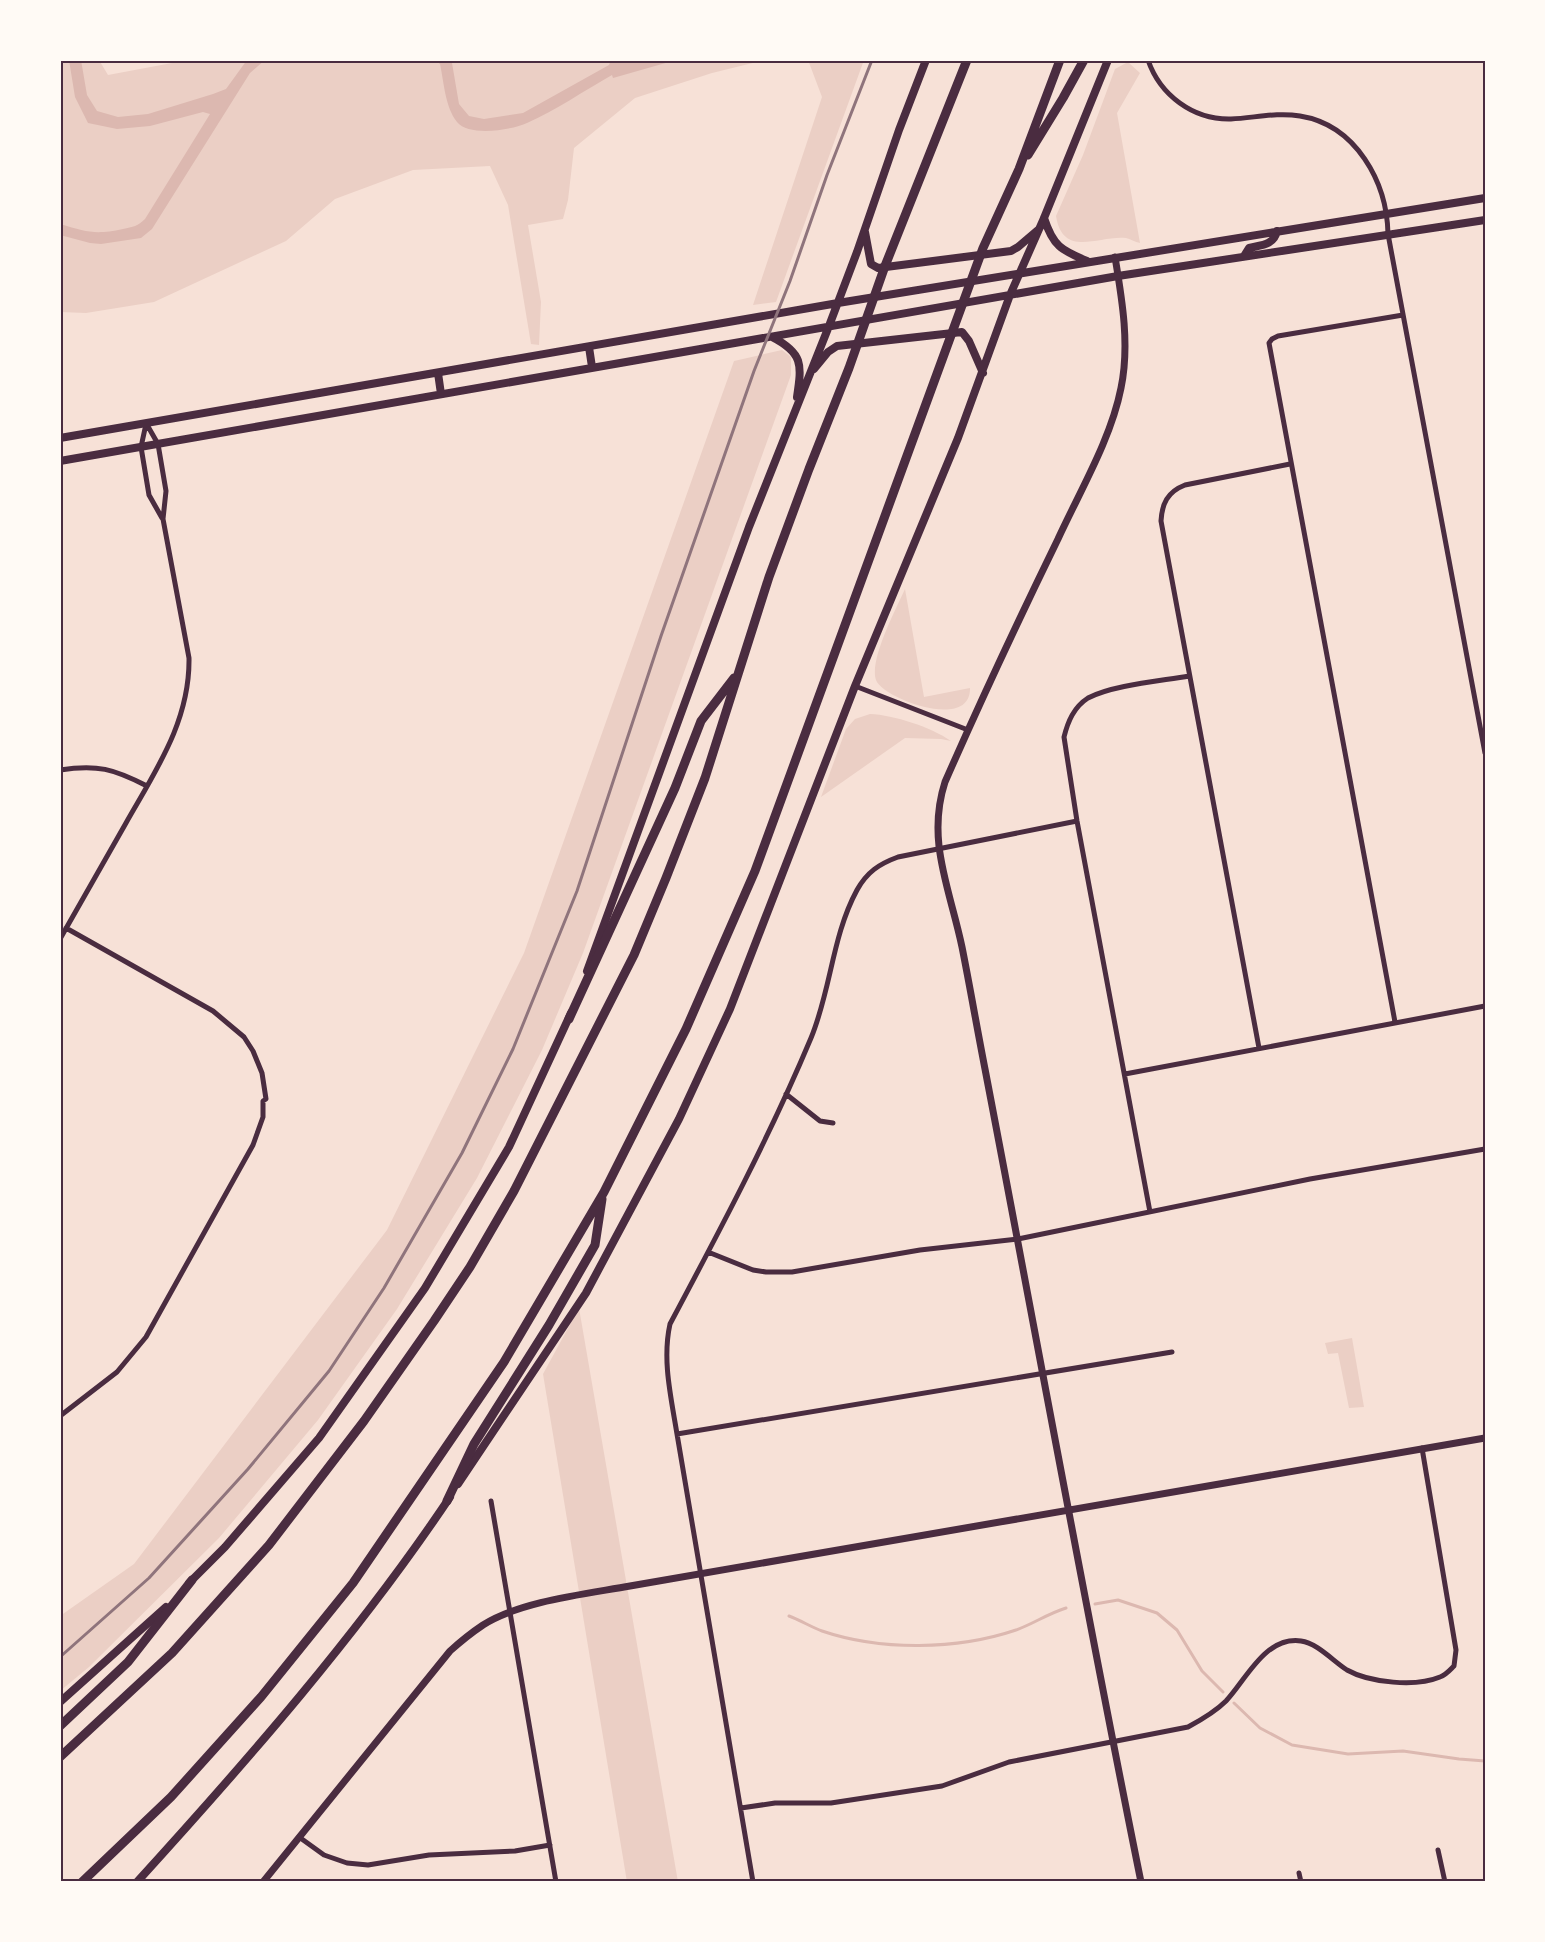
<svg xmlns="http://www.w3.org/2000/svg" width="1545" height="1942" font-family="'Golos Text',sans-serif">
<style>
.green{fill:#ebcfc5}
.water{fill:#dcb8b0}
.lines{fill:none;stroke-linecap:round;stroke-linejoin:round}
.stream{stroke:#dcb8b0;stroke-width:3}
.minor{stroke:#4a2c40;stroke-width:5}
.tertiary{stroke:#4a2c40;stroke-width:7}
.secondary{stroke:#4a2c40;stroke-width:8}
.motorway{stroke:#4a2c40;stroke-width:9}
.rail{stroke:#8f747c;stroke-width:3}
.neatline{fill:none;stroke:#4a2c40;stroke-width:2}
</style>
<rect width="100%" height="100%" fill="#f7e1d7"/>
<path class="green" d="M60,60H99L108,75L188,60H765L712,73L635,98L574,148L568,200L563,219L528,225L541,302L539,345L531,344L508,205L490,166L413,170L335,199L286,241L154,302L86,313L60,312V118C63,106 60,74 60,60Z
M808,60H864L776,302L753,305L822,97Z
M1128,62L1140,73L1117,113L1140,243C1135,242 1130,239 1126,238C1099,235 1063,259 1056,216L1083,155L1115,69Z
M782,350L791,357V375L583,953L542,1050L477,1178L397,1309L318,1420L219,1538L89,1667L60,1691V1616L134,1564L387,1230L524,953L734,361Z
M905,589L924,697L970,688C971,732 882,698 876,680C869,660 896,609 905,589Z
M870,714C894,715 931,727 951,741L941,739L905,738L821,797L846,729L855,719Z
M579,1308L678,1882H627L543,1374Z
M1352,1338L1364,1407L1349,1408L1338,1353L1328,1354L1325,1343Z"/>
<path class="water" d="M69,60H81L87,95L97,111L118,117L148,114L213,94L226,89L247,60H265L250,73L152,229L141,238L101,244L90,243L60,235V224C87,232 95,235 123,229C133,227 138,226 145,219L210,114L203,112L150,126L117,129L88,123L75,97Z
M435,60H450L452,63L459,104L469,116L484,119L523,113L609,65L611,60H676L613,78L612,75C585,90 555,111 527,123C512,130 469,137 457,122C445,107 444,82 440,64Z"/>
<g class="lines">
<path class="stream" d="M1095,1604L1118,1600L1157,1613L1177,1630L1202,1671L1223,1692
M789,1616C800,1620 811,1627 822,1631C881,1651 957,1650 1016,1630C1033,1624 1047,1614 1066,1608
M1234,1703L1260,1728L1292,1745L1348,1754L1403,1751L1459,1759L1485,1761"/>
<path class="minor" d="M1148,60C1160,95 1193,120 1231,119C1254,118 1277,112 1300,116C1356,125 1387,182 1388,234L1485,753
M146,424L141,447L149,495L162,518
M855,686L968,730
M60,770C97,764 114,769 147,786
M60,939C82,900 104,861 126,823C156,770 190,721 189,658L163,519L166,491L158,444L146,423
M1395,1022L1269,343L1272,339L1278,336L1403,315
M1259,1048L1161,521C1162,504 1167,492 1185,485L1290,464
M1125,1074L1485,1006
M786,1094L820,1121L833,1123
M1150,1212L1077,821L1064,737C1068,721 1074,707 1088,698C1113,685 1161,681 1189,676
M708,1252L753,1270L766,1272H792L920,1250L1018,1239L1310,1179L1485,1149
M60,1416L117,1372L146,1337L253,1145L263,1117V1101L266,1099L262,1073L253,1051L244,1037L213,1011L66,928
M677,1434L1172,1352
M491,1501L556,1882
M741,1808L775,1803H831L942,1786L1009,1762L1188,1727C1201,1720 1215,1712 1226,1701C1246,1680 1265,1636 1301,1641C1317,1643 1333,1661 1347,1670C1370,1683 1416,1687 1440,1677C1446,1675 1450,1670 1454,1666L1456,1650L1422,1448
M299,1837L324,1855L347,1863L368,1865L429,1855L515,1851L550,1845
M1438,1850L1445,1882
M1299,1873L1301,1882
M753,1882L677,1434C671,1397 662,1360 670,1324C720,1230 770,1136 811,1038C831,990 832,936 857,890C867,872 879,864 898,857L1077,821"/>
<path class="tertiary" d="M1115,257C1122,299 1130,345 1121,388C1111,439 1080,491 1058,539C1019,619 981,700 945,782C926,841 950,889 962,947C970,987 977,1028 985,1069C1037,1340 1086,1611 1141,1882
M263,1882L450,1651C460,1642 471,1633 483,1625C521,1601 586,1594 630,1586L1485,1438"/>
<path class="secondary" d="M1044,218C1053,246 1061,250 1087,261
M865,232L871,264L878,268L1011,251L1018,247L1038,230
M1244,256L1249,248C1262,245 1274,245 1277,231
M772,337C803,353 802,364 797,397
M589,347L592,367
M814,369L828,352L837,346L962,332L969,341L983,373
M438,373L441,394
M60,438L838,303L1485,198
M60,461L1118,276L1485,220
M587,971L749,527L829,326L857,252L899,130L926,60
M458,1484L586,1293L679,1119L730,1009L855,686L958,438L1010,295L1044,218L1108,60
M189,1583L225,1547L319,1438L425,1288L509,1147L571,1013
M60,1702L166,1607
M137,1882C247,1761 359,1633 450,1497"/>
<path class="motorway" d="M1028,155L1063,98L1084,60
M569,1019L675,788L701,721L734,678
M447,1501L474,1444L549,1325L595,1245L602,1199
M60,1726L128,1662L192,1580
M60,1757L172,1653L269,1545L364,1421L434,1321L470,1267L514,1191L634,955L666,878L705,778L769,577L809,469L849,368L885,266L967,60
M82,1882L171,1797L261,1697L353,1583L504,1362L604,1192L686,1029L755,871L983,248L1019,169L1060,60"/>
<path class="rail" d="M60,1657L149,1578L248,1469L329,1371L384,1288L462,1153L513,1049L577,891L661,636L754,371L790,281L827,175L872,60"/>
</g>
<rect width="1545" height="1942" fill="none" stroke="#fffaf5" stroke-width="123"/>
<rect x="62" y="62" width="1422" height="1818" class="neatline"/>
</svg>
